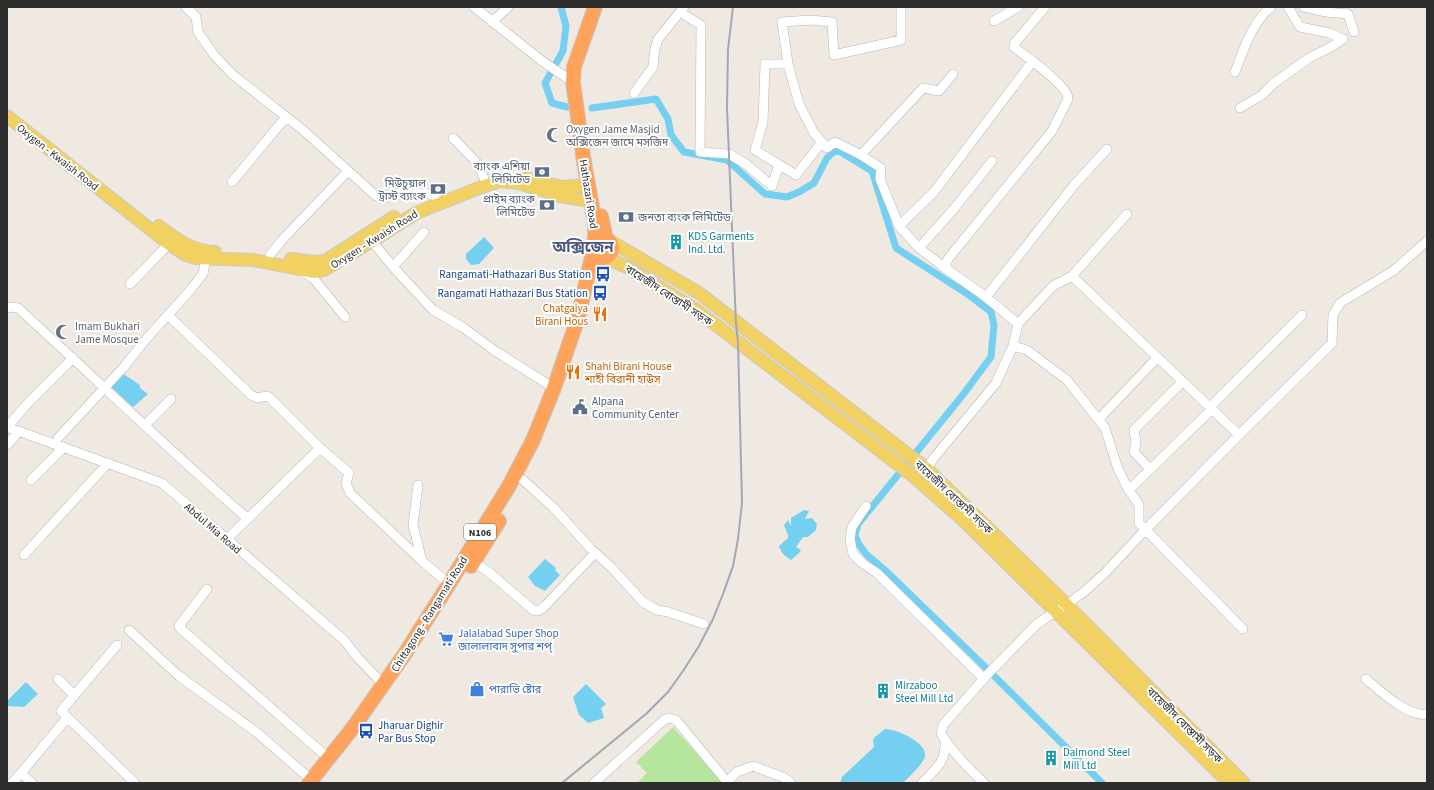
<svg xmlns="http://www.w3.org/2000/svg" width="1434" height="790" font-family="'Source Sans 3','Noto Sans Bengali',sans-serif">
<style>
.green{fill:#b6e59e}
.water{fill:#75cff0}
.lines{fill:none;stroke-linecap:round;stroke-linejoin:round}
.canal{stroke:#75cff0;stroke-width:7}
.minor-casing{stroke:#b4b7c1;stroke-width:10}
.major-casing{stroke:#c9c9c9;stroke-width:14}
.highway-casing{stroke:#c9c9c9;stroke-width:16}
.minor{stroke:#fff;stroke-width:9}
.major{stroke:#f2d163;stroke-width:12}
.highway{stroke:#ffa35c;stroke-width:14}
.rail{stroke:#a3a6b8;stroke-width:2}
.labels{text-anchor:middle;stroke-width:4;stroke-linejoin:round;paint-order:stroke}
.shield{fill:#fff;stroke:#6d6d6d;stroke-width:1}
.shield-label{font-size:10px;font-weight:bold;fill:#2e2e2e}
.worship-label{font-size:11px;fill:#5b616d;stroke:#fff;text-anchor:start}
.street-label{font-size:11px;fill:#2e2e2e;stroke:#fff}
.service-label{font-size:11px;fill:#4e5e75;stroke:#fff;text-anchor:end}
.culture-label{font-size:11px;fill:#0d838f;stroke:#fff;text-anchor:start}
.transit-label{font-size:11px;fill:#164399;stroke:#fff;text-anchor:end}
.food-label{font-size:11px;fill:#c56008;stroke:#fff;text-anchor:end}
.shop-label{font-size:11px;fill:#366cbe;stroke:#fff;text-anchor:start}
.district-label{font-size:15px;font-weight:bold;fill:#4d5680;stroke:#fff}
</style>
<rect width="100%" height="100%" fill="#efe9e1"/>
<path class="green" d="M673,727L723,783H637L647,773L636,762Z"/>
<path class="water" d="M484,237L494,248L479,264L471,265L466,259V254Z
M122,373L140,385V388L148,394L133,407L110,386Z
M804,510L809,511L805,519L812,518L817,524L816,530L808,537H803L796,547L801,550L799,553L791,560C785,556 781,553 779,546L788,538V535L784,525L788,520L791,526V518Z
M545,559L556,568L555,570L560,575L545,591L535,586L528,577Z
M26,682L38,694L24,707L8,706L7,701Z
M586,684L606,704L601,708L604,718L588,723L579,715L573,697Z
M885,729C896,729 927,742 925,756C924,763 909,777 903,783H840L842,777L874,747L873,740L875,737Z"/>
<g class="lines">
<path class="canal" d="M561,7L566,26L563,51L545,83L552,103L567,107
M592,108L656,99L668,119L671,135L684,152L727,160L765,194L787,197L799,192L814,183L827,158L833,152L839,151L872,171L896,248L969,295L991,312L994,325L991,357L962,396L858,524L855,535L858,543L866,554L888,573L980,662L1102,783"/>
<g class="minor-casing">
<path id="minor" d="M186,7L196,17L198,32L214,55L233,75L303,130L376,196L384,198L402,192L425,193L435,196
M474,7L542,61L573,82
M901,7V40L834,55L832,22L810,20L782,22L788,64L799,104L814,133L827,148L835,142L861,155L881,168L880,179L899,226L919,248L945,268
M1288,7L1300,27L1329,33L1343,39
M1304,7L1326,12L1348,14L1354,32
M680,12L701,25L700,152L729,154L746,164L772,186L779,165
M994,21L1018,7
M492,22L508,7
M788,64H765L763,122L755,150L796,175L822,142
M1235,72C1244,49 1251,24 1271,7
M634,93L653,67L655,49L658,39L684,7
M1240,108L1262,95L1274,83L1309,58L1331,47L1343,39
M453,138L480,166L481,171L484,178
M861,155L923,88L939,91L953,74
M232,182L286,117
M1127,214L1072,276L1239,435L1332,343L1333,315L1340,303L1393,271L1427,241
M899,226L934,192L1032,62
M372,241L393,267L433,310L464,328L495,351L554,388
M919,248L953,210L992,161
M270,255L282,240L348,171
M393,267L424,232
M303,271L314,279L345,317
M130,284L169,244
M986,297L1075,184L1107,149
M7,308L12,307L18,308C95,378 169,450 247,518
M168,315L251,395L257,398L267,396L270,398L320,448L349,473L346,483L350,493L422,561
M1018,324L1053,286L1072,276
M1013,346L1027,350L1067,380L1105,428L1118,469L1127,487L1139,505V523L1243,629
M1210,407L1302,315
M1099,419L1157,358
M145,425L171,399
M7,427L162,483L344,640L358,658L384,685
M7,427L29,402L73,358
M58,438L123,368L147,338L187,294L203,274L206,259
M7,445L19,431
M927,469L933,459L996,383L1013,346L1018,324L986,297L945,268L948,259L1052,131L1068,99C1069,86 1025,56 1014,47V44L1045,7
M1150,469L1134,452L1136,443L1134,430L1182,382
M31,480L64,447
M523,480L553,507L591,549L611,567L643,602L657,610L668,612L704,624
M418,485L413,525L422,561L449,584
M1129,490L1212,409
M866,506L852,527L850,539L853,554L862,563L877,573L984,679
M227,539L320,448
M24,555L108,463
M474,562L490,573L533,610L538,611L544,607L595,553
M207,589L179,626L180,628L328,758
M129,630L179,676L255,731L315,783
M117,645L61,711L135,783
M58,679L74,695
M1366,679C1379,690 1409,718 1427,714
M728,781L737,772L753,766L785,778L791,783
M12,783L21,773
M32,783L21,773L67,718
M594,783L664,720L669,718L676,720L728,783
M922,783C936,768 946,763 945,741
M984,783C968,768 953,753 941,734L943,725L987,675L1036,625L1047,617L1066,605L1085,591L1105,573L1145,530L1239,435"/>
</g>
<g class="major-casing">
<path id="major" d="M7,116L169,244L186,255L196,258L253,260L315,272L324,270L372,241L416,213L484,186L501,181L519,183L560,196L584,200H592
M525,178L562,187L588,185
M159,226C177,240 192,251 215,252
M610,241L699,293L927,469L1058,596L1244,783
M606,258L627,267L695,309L913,476L964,521L1229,783
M291,259L314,262L325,261L394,217"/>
</g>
<g class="highway-casing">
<path id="highway" d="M601,216L606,239
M592 248a10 10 0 1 1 20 0a10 10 0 1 1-20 0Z
M595,241V223L584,162L573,82L574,67L595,7
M471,566L499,521
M309,783L352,729L404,655L449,584L509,486L533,440L554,388L578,318L593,252"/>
</g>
<use href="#minor" class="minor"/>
<use href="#major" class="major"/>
<use href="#highway" class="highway"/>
<path class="rail" d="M562,783L646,714L668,692L683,671L699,646L713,619L723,594L733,566L738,539L742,503L738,343L736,323L727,108L728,49L733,7"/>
</g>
<defs>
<g id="mosque-bare" transform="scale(1.2)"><path d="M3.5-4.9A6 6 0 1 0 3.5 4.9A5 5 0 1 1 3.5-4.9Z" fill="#6b7280" stroke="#fff" stroke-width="2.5" paint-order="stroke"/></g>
<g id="bank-bare" transform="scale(1.2)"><path d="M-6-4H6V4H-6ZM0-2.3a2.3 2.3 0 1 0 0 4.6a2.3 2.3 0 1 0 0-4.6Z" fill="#5c6f8a" stroke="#fff" stroke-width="2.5" paint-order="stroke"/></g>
<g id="building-bare" transform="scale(1.2)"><path d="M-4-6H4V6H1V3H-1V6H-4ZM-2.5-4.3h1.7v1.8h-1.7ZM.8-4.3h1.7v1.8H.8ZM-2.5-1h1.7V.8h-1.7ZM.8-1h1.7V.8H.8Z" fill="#0f9aa8" stroke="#fff" stroke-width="2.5" paint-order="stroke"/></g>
<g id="bus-bare" transform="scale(1.2)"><path d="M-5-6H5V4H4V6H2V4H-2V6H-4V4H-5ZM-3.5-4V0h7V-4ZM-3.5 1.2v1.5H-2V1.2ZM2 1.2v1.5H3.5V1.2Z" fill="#1a4fb4" stroke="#fff" stroke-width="2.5" paint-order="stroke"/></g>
<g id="restaurant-bare" transform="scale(1.2)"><path d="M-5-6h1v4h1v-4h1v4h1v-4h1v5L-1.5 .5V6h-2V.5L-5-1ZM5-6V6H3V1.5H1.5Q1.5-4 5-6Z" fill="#e8710a" stroke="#fff" stroke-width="2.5" paint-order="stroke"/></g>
<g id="civic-bare" transform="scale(1.2)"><path d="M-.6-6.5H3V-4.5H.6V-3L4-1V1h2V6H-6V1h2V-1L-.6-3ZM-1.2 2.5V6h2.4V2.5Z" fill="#5c6f8a" stroke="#fff" stroke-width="2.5" paint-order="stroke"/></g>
<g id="supermarket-bare" transform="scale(1.2)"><path d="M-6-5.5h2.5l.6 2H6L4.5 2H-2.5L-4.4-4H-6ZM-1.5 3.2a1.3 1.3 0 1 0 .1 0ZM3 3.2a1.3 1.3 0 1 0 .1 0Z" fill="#3f7fe0" stroke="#fff" stroke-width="2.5" paint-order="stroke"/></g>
<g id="shop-bare" transform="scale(1.2)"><path d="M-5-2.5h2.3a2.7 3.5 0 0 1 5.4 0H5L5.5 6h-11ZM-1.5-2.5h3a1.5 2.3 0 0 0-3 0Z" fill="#3f7fe0" stroke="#fff" stroke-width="2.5" paint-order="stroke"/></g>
</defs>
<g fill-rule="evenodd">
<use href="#mosque-bare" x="554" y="135"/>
<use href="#bank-bare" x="542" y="172"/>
<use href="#bank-bare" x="438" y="189"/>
<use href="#bank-bare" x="547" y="205"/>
<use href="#bank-bare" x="626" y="217"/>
<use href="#building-bare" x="676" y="242"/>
<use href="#bus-bare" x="603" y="274"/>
<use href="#bus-bare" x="600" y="293"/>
<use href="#restaurant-bare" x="600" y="314"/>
<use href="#mosque-bare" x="63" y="332"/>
<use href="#restaurant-bare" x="573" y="372"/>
<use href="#civic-bare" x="580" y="407"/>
<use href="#supermarket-bare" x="446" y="639"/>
<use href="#shop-bare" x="477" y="689"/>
<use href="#building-bare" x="883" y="691"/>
<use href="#bus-bare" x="366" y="731"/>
<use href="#building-bare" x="1051" y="758"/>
</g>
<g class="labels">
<rect class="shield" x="464" y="524" width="32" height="16" rx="3"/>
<g class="shield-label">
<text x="480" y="536">N106</text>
</g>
<g class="worship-label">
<text x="566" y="133">Oxygen Jame Masjid<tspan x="566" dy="13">অক্সিজেন জামে মসজিদ</tspan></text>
<text x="75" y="330">Imam Bukhari<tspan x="75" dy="13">Jame Mosque</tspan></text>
</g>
<g class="street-label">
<text transform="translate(58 157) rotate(38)" y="4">Oxygen - Kwaish Road</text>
<text transform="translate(589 194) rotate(81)" y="4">Hathazari Road</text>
<text transform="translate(374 239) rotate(-32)" y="4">Oxygen - Kwaish Road</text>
<text transform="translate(669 295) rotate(33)" y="4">বায়েজীদ বোস্তামী সড়ক</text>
<text transform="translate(954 497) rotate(43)" y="4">বায়েজীদ বোস্তামী সড়ক</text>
<text transform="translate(213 528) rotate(41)" y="4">Abdul Mia Road</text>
<text transform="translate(429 614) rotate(-58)" y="4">Chittagong - Rangamati Road</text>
<text transform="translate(1185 725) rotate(45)" y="4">বায়েজীদ বোস্তামী সড়ক</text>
</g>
<g class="service-label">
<text x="530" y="170">ব্যাংক এশিয়া<tspan x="530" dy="13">লিমিটেড</tspan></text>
<text x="426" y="187">মিউচুয়াল<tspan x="426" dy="13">ট্রাস্ট ব্যাংক</tspan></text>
<text x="535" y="203">প্রাইম ব্যাংক<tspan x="535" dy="13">লিমিটেড</tspan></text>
<text x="638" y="221" text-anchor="start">জনতা ব্যংক লিমিটেড</text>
<text x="592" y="405" text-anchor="start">Alpana<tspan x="592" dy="13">Community Center</tspan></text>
</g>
<g class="culture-label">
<text x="688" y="240">KDS Garments<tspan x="688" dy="13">Ind. Ltd.</tspan></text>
<text x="895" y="689">Mirzaboo<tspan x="895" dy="13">Steel Mill Ltd</tspan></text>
<text x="1063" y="756">Daimond Steel<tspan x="1063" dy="13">Mill Ltd</tspan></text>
</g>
<g class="transit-label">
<text x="591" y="278">Rangamati-Hathazari Bus Station</text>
<text x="588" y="297">Rangamati Hathazari Bus Station</text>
<text x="378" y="729" text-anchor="start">Jharuar Dighir<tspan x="378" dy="13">Par Bus Stop</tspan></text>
</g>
<g class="food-label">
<text x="588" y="312">Chatgaiya<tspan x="588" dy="13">Birani Hous</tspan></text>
<text x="585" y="370" text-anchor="start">Shahi Birani House<tspan x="585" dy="13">শাহী বিরানী হাউস</tspan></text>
</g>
<g class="shop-label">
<text x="458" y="637">Jalalabad Super Shop<tspan x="458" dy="13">জালালাবাদ সুপার শপ্</tspan></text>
<text x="489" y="693">পারাভি ষ্টোর</text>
</g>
<g class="district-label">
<text x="583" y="252">অক্সিজেন</text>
</g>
</g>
<rect width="1434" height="790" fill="none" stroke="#2e2e2e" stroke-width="16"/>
</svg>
